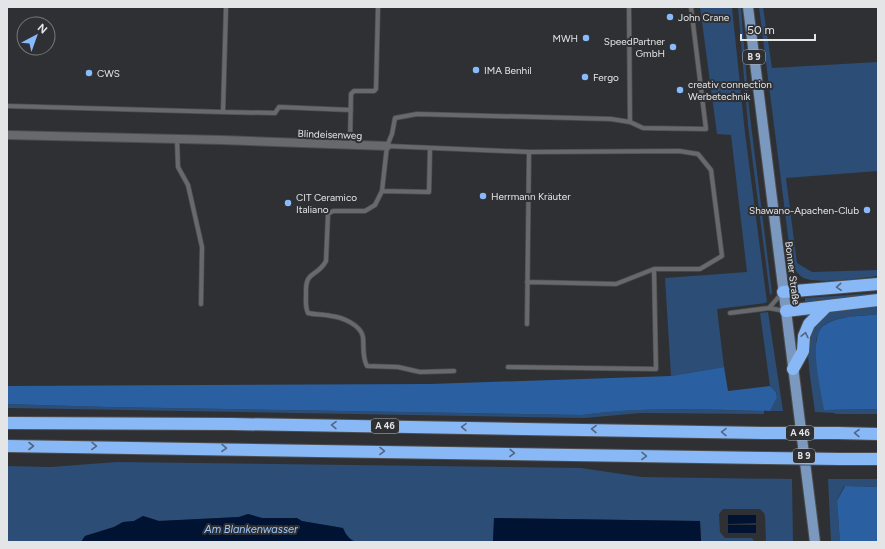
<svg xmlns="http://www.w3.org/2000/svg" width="885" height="549" font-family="Figtree,sans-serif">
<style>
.green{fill:#2c4d75}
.forest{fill:#2a60a2}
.water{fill:#001333}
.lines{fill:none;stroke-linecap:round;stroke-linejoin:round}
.service-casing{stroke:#4c4d4f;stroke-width:5.5}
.minor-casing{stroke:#4c4d4f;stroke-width:10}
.primary-casing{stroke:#4c4d4f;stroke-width:12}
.motorway-casing{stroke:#4c4d4f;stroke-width:14}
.service{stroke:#67696c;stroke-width:4}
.minor{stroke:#67696c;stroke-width:8}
.primary{stroke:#7b98bf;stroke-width:10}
.motorway{stroke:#88b8f6;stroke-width:12}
.motorway-bridge-casing{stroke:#4c4d4f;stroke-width:14;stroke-linecap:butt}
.motorway-bridge{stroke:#88b8f6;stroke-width:12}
.oneway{stroke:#536681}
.poi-dot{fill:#88bafc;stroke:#2f3033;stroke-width:1.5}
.labels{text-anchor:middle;stroke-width:4;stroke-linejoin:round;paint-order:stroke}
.shield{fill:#2f3033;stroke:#aeafb1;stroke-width:1}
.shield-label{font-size:9px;font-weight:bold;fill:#e4e5e7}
.poi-label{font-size:10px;fill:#e4e5e7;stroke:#2f3033;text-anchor:start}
.street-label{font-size:10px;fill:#e4e5e7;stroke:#2f3033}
.water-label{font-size:11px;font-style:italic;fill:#9cc7fe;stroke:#2f3033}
</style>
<rect width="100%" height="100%" fill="#2f3033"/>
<path class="green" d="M700,7H732L745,133L767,302L765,303L717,309L724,367L671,376L665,278L747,272L731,135L717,134Z
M738,7H741L749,108L772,293L770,295L748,125Z
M759,7H763L772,68L878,62V171L786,178L797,263L812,272L878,270V276C863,278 814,285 802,277C796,273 793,265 791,259Z
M878,293V297L805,305V298Z
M878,305V314C864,316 837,316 826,324C820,328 818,334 816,340L824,410L878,409V414H836L834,413L815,412C813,394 803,343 811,329C814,324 827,313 832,311Z
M768,312L783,411H770L777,396L776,392L770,386L760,313Z
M7,404L108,407L582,415C642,406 704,410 764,411V414L641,413L584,418L10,408H7Z
M117,462L581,468L642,477L792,479L793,542H764L766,540L765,516L764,513L760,509H723L719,514L720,532L725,538H752L755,542H701L700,521L494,518L493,542H358C350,541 346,535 342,528L301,521L297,518H262L248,514L239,517L159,521L143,516L134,521L123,522L114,527L85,536L81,542H7V466L51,467Z
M828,479H878V487L844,486L837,501L840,542H831Z"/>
<path class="forest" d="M878,314V409L824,410C821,391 810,347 820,330C823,325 829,322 835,320C846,316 865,316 878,314Z
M724,367L728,391L770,386L776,392L777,397L770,411C708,410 644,406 582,415L108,407L7,404V386L430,384L671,376Z
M845,486L878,487V542H840L837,501Z"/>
<path class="water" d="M248,514L262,518H297L302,521L343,528C346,535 350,541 358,542H81L85,536L114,527L123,522L134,521L143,516L159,521L239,517Z
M728,515H756V523L728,524Z
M494,518L700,521L701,542H493Z
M728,525H756V533H728Z"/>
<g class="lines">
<g class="service-casing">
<path id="service" d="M629,7L630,122L643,128L706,129L691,7
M7,106L223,112L226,7
M223,112L275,113L279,107L351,110
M177,139L178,167L188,185L202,247L201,304
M350,145L351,94L354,91H374L376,89L378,7
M387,146L529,152L679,151L698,154L711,170L722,256L700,269H654L616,284L527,282
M382,191L429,192L430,148
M769,308L783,292
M730,313L769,308L785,311
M527,324L529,152
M508,367L656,369L654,269
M454,371L420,372L398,367L367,366C362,357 364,347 363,337C361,325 342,317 331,316C323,314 316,315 308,313C305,307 306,301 306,294C305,269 317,278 326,261L328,214L333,211H365L375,205L382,191L387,146L392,134L395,118L417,114L611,119L630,122"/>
</g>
<g class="minor-casing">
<path id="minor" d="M7,135L222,140L387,146"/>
</g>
<g class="primary-casing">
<path id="primary" d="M748,7L815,542"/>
</g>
<g class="motorway-casing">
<path id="motorway" d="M783,292L878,284
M786,311L878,300
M793,369L803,351L804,336L809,324L827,306
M7,423L232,424L763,433
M837,433L878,434
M7,446L767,458
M840,459H878"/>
</g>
<use href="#service" class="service"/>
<use href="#minor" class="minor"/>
<use href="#primary" class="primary"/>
<use href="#motorway" class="motorway"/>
<g class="motorway-bridge-casing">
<path id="motorway-bridge" d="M763,433H837
M767,458L840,459"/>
</g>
<use href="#motorway-bridge" class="motorway-bridge"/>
</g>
<defs><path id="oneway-chevron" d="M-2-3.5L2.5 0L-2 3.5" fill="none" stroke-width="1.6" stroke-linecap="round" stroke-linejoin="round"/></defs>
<g class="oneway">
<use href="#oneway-chevron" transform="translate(839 287) rotate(176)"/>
<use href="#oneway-chevron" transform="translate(805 335) rotate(-77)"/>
<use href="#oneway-chevron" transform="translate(334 425) rotate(-179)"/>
<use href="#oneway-chevron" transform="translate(464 427) rotate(-179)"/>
<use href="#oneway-chevron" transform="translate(594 429) rotate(-179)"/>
<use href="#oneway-chevron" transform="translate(724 432) rotate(-179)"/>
<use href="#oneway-chevron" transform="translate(857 433) rotate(-179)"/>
<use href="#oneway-chevron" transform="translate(31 446)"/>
<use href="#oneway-chevron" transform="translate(94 446) rotate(1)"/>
<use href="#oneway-chevron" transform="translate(224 448) rotate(1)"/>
<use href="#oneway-chevron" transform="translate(382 451) rotate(1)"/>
<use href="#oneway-chevron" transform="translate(512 453) rotate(1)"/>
<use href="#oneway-chevron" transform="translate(644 456) rotate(1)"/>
</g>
<g class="poi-dot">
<circle cx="670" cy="17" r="4"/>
<circle cx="586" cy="38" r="4"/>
<circle cx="673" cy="47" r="4"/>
<circle cx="476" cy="70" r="4"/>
<circle cx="89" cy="73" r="4"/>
<circle cx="585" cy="77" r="4"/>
<circle cx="680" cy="90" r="4"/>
<circle cx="483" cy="196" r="4"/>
<circle cx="288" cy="203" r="4"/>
<circle cx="867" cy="210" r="4"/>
</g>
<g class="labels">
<g class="shield">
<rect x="743" y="50" width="22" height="14" rx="3"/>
<rect x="371" y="419" width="28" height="14" rx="3"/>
<rect x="786" y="426" width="28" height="14" rx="3"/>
<rect x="793" y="449" width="22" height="14" rx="3"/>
</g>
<g class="shield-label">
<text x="754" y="60">B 9</text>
<text x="385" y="429">A 46</text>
<text x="800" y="436">A 46</text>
<text x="804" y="459">B 9</text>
</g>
<g class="poi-label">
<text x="678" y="21">John Crane</text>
<text x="578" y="42" text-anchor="end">MWH</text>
<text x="665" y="45" text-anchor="end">SpeedPartner<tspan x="665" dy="12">GmbH</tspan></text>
<text x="484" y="74">IMA Benhil</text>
<text x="97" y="77">CWS</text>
<text x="593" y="81">Fergo</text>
<text x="688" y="88">creativ connection<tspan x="688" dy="12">Werbetechnik</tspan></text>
<text x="491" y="200">Herrmann Kräuter</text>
<text x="296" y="201">CIT Ceramico<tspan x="296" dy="12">Italiano</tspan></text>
<text x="859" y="214" text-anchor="end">Shawano-Apachen-Club</text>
</g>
<g class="street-label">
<text transform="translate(330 134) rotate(2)" y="4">Blindeisenweg</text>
<text transform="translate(793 273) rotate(83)" y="4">Bonner Straße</text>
</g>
<g class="water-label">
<text x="251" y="533">Am Blankenwasser</text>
</g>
</g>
<rect width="885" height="549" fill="none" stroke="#e4e5e7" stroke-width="16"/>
<g transform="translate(36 36) rotate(41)"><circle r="19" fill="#2f3033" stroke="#77787b"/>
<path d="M0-3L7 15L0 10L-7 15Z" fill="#88bafc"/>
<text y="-6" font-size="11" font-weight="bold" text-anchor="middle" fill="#e4e5e7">N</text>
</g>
<path d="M741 34v6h74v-6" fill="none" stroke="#e4e5e7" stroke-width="2"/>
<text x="747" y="34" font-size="12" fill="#e4e5e7" stroke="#2f3033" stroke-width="3" paint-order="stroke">50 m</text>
</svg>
